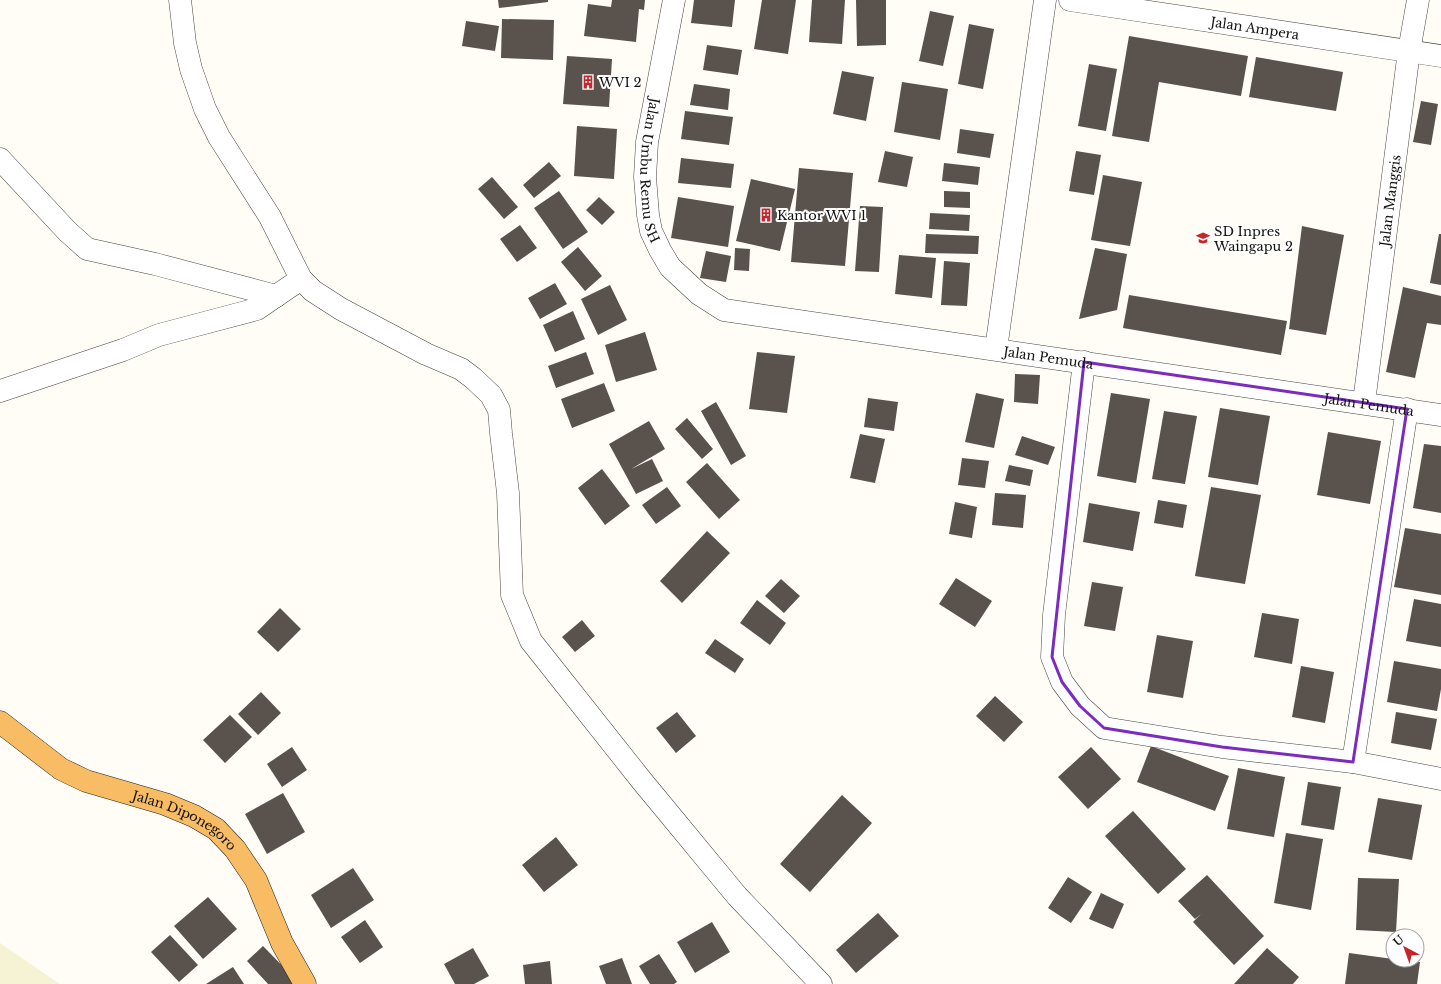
<svg xmlns="http://www.w3.org/2000/svg" width="1441" height="984" font-family="'Libre Baskerville',serif">
<style>
.farmland{fill:#f6f3d4}
.building{fill:#5a524d}
.lines{fill:none;stroke-linecap:round;stroke-linejoin:round}
.minor-casing{stroke:#444;stroke-width:23}
.tertiary-casing{stroke:#444;stroke-width:23}
.trunk-casing{stroke:#222;stroke-width:23}
.minor{stroke:#fff;stroke-width:22}
.tertiary{stroke:#fff;stroke-width:22}
.trunk{stroke:#f7bc64;stroke-width:22}
.marked{fill:none;stroke:#7b2cbf;stroke-width:3;stroke-linejoin:round}
.labels{text-anchor:middle;stroke-width:4;stroke-linejoin:round;paint-order:stroke}
.street-label{font-size:13px;fill:#111;stroke:#fff}
.poi-label{font-size:13px;fill:#111;stroke:#fff;text-anchor:start}
</style>
<rect width="100%" height="100%" fill="#fffdf5"/>
<path class="farmland" d="M0,943L60,984H0Z"/>
<path class="building" d="M498,0H548V2L499,8Z
M612,0H645L644,10L639,9L636,42L584,36L588,4L611,7Z
M694,0H735L732,27L691,23Z
M762,0H796L788,54L754,49Z
M812,0H845L842,44L809,42Z
M856,0H886V45L857,46Z
M930,11L954,16L943,66L919,61Z
M502,19L554,20L553,60L501,58Z
M466,21L499,26L495,51L462,46Z
M969,24L994,29L983,89L958,84Z
M1129,36L1248,56L1241,96L1159,82L1149,142L1112,136Z
M707,45L742,50L738,75L703,70Z
M567,56L612,59L609,107L563,104Z
M1256,57L1343,72L1336,111L1249,97Z
M1089,64L1117,69L1106,131L1078,126Z
M842,71L874,77L866,121L833,114Z
M902,82L948,89L940,140L894,132Z
M694,84L730,89L728,110L690,105Z
M1421,101L1438,104L1431,145L1413,142Z
M685,111L733,117L729,145L681,139Z
M577,126L617,129L614,179L574,176Z
M960,129L994,134L990,158L957,153Z
M885,151L913,157L907,187L878,182Z
M1076,151L1101,155L1094,195L1069,191Z
M681,158L734,164L731,188L678,183Z
M549,162L561,176L534,198L523,185Z
M944,163L980,167L978,185L942,181Z
M799,168L853,173L845,266L791,262Z
M1103,175L1142,182L1130,246L1091,240Z
M492,177L518,207L504,219L478,189Z
M751,179L795,189L780,251L736,241Z
M559,191L588,232L563,249L534,208Z
M944,191L970,192V208L944,207Z
M599,197L615,212L602,225L586,210Z
M678,197L734,206L728,247L671,238Z
M860,206L883,207L879,272L855,271Z
M930,213L970,215L969,231L929,229Z
M520,225L537,248L517,262L500,239Z
M1302,226L1344,235L1326,335L1289,329Z
M926,234L979,236L978,254L925,253Z
M1439,234H1441V285L1430,283Z
M578,247L602,276L585,291L561,262Z
M735,248L750,249L749,271L734,270Z
M1095,248L1127,254L1117,310L1079,319Z
M706,251L731,256L726,282L700,278Z
M899,255L936,258L932,298L895,294Z
M944,261L970,263L967,306L941,305Z
M555,283L567,304L540,319L528,298Z
M610,285L627,320L598,335L581,299Z
M1403,287L1441,296V325L1427,323L1415,378L1386,372Z
M1129,295L1287,321L1281,355L1123,328Z
M573,311L585,339L555,352L543,325Z
M645,332L657,370L616,382L605,345Z
M586,352L594,374L556,388L548,366Z
M757,352L795,356L787,413L749,409Z
M1015,374L1040,375L1038,404L1014,402Z
M604,383L615,411L572,428L561,399Z
M976,393L1004,399L994,448L965,442Z
M1111,393L1150,399L1136,483L1097,476Z
M868,398L898,402L894,431L864,427Z
M716,402L746,456L731,465L701,411Z
M1220,408L1270,416L1258,485L1208,477Z
M1164,411L1197,416L1185,484L1152,479Z
M687,418L713,449L702,459L675,429Z
M649,421L665,449L631,469L652,459L663,481L636,494L609,444Z
M1328,432L1381,441L1370,504L1317,495Z
M860,434L885,439L875,483L850,478Z
M1022,436L1055,447L1048,465L1015,455Z
M1424,444L1441,446V513L1413,508Z
M962,458L989,461L985,488L958,485Z
M707,463L740,500L719,519L686,482Z
M1009,465L1033,470L1030,486L1005,481Z
M602,469L630,506L605,525L578,488Z
M667,487L681,506L656,524L642,505Z
M1211,487L1261,495L1245,584L1195,576Z
M995,493L1026,495L1023,528L992,525Z
M1158,500L1187,505L1183,528L1154,523Z
M955,502L977,507L972,538L949,534Z
M1089,503L1140,512L1133,551L1083,542Z
M1405,528L1441,534V595L1394,587Z
M707,531L730,553L682,603L660,581Z
M956,578L992,601L975,627L939,604Z
M781,579L800,596L784,613L765,596Z
M1092,582L1123,587L1115,631L1084,626Z
M1414,599L1441,604V647L1406,641Z
M757,600L786,623L770,645L740,623Z
M280,608L301,629L278,652L257,632Z
M1262,613L1299,619L1292,664L1254,657Z
M582,620L595,636L575,652L562,637Z
M1157,635L1193,641L1183,698L1147,692Z
M715,639L744,659L735,673L705,653Z
M1394,661L1441,669V689L1437,711L1387,702Z
M1301,666L1334,672L1325,723L1292,717Z
M261,692L281,713L258,735L238,714Z
M995,696L1023,722L1004,742L976,716Z
M677,712L696,736L676,753L656,728Z
M1396,712L1437,719L1431,750L1391,743Z
M230,715L252,737L225,763L203,740Z
M1151,746L1229,776L1215,811L1137,782Z
M292,747L307,770L282,787L267,764Z
M1091,747L1121,779L1088,809L1058,777Z
M1238,768L1285,777L1274,837L1227,829Z
M1308,782L1341,787L1334,830L1301,825Z
M283,793L305,832L267,854L245,814Z
M842,795L872,823L810,892L780,864Z
M1378,798L1422,805L1412,860L1368,852Z
M1133,811L1186,869L1158,894L1105,836Z
M1286,833L1323,839L1311,910L1274,903Z
M556,837L578,865L544,892L522,865Z
M353,868L374,900L331,928L311,895Z
M1207,875L1264,936L1234,965L1193,922L1201,914L1195,919L1178,901Z
M1068,877L1092,892L1071,923L1048,908Z
M1358,878L1399,879L1396,932L1356,930Z
M1101,893L1124,904L1113,929L1089,919Z
M208,897L237,929L203,959L174,926Z
M878,913L899,936L856,973L836,950Z
M365,920L383,947L360,963L341,937Z
M712,922L730,952L695,973L677,942Z
M170,935L198,965L179,982L151,952Z
M263,946L298,982L295,984H268L247,961Z
M473,948L489,976L474,984H455L444,964Z
M1267,948L1299,977L1293,984H1234Z
M1349,953L1393,959V960L1420,962L1417,984H1345Z
M659,954L677,982L674,984H650L639,966Z
M622,958L632,984H606L599,966Z
M550,961L552,984H525L523,965Z
M233,967L244,984H206Z"/>
<g class="lines">
<g class="minor-casing">
<g id="minor">
<path d="M180,0L185,43L191,69L205,109L219,137L270,217L301,279L313,291L341,309L426,354L461,369L473,378L491,395L499,410L501,433L508,493L512,595L531,641L642,781L737,896L821,984"/>
<path id="s1" d="M1070,0L1441,56"/>
<path d="M0,159L67,231L87,249L155,264L276,296"/>
<path d="M996,349L1045,0"/>
<path d="M1084,362L1054,615L1052,657L1062,682L1080,706L1104,728L1222,747L1353,762L1441,779"/>
<path d="M0,391L123,350L159,335L257,309L301,279"/>
<path id="s2" d="M1364,402L1409,51L1418,0"/>
<path d="M1353,762L1407,409"/>
</g>
</g>
<g class="tertiary-casing">
<g id="tertiary">
<path id="s3" d="M674,0L647,142L645,177L648,215L651,231L660,250L670,267L699,294L724,310L1441,415"/>
</g>
</g>
<g class="trunk-casing">
<g id="trunk">
<path id="s4" d="M0,722L61,769L86,781L165,804L194,816L216,829L235,849L256,880L282,943L305,984"/>
</g>
</g>
<use href="#minor" class="minor"/>
<use href="#tertiary" class="tertiary"/>
<use href="#trunk" class="trunk"/>
</g>
<path class="marked" d="M1084,362L1407,409L1353,762L1222,747L1104,728L1080,706L1062,682L1052,657Z"/>
<defs>
<g id="building-bare" transform="scale(1.08)"><path d="M-4-6H4V6H1V3H-1V6H-4ZM-2.5-4.3h1.7v1.8h-1.7ZM.8-4.3h1.7v1.8H.8ZM-2.5-1h1.7V.8h-1.7ZM.8-1h1.7V.8H.8Z" fill="#c4262e" stroke="#fff" stroke-width="2.5" paint-order="stroke"/></g>
<g id="school-bare" transform="scale(1.08)"><path d="M0-5L7-2L0 1L-7-2ZM-4 1L0 2.5L4 1V4Q0 6-4 4Z" fill="#c4262e" stroke="#fff" stroke-width="2.5" paint-order="stroke"/></g>
</defs>
<g fill-rule="evenodd">
<use href="#building-bare" x="588" y="82"/>
<use href="#building-bare" x="766" y="215"/>
<use href="#school-bare" x="1203" y="238"/>
</g>
<g class="labels">
<g class="street-label">
<text dy="5" stroke="none"><textPath href="#s1" startOffset="187">Jalan Ampera</textPath></text>
<text dy="5" stroke="none"><textPath href="#s3" startOffset="173">Jalan Umbu Remu SH</textPath></text>
<text dy="5" stroke="none"><textPath href="#s2" startOffset="203">Jalan Manggis</textPath></text>
<text dy="5" stroke="none"><textPath href="#s3" startOffset="672">Jalan Pemuda</textPath></text>
<text dy="5" stroke="none"><textPath href="#s3" startOffset="996">Jalan Pemuda</textPath></text>
<text dy="5" stroke="none"><textPath href="#s4" startOffset="212">Jalan Diponegoro</textPath></text>
</g>
<g class="poi-label">
<text x="599" y="87">WVI 2</text>
<text x="777" y="220">Kantor WVI 1</text>
<text x="1214" y="236">SD Inpres<tspan x="1214" dy="15">Waingapu 2</tspan></text>
</g>
</g>
<g transform="translate(1405 948) rotate(319)"><circle r="19" fill="#ffffff" stroke="#a0a0a0"/>
<path d="M0-3L7 15L0 10L-7 15Z" fill="#c4262e"/>
<text y="-6" font-size="11" font-weight="bold" text-anchor="middle" fill="#111111">U</text>
</g>
</svg>
